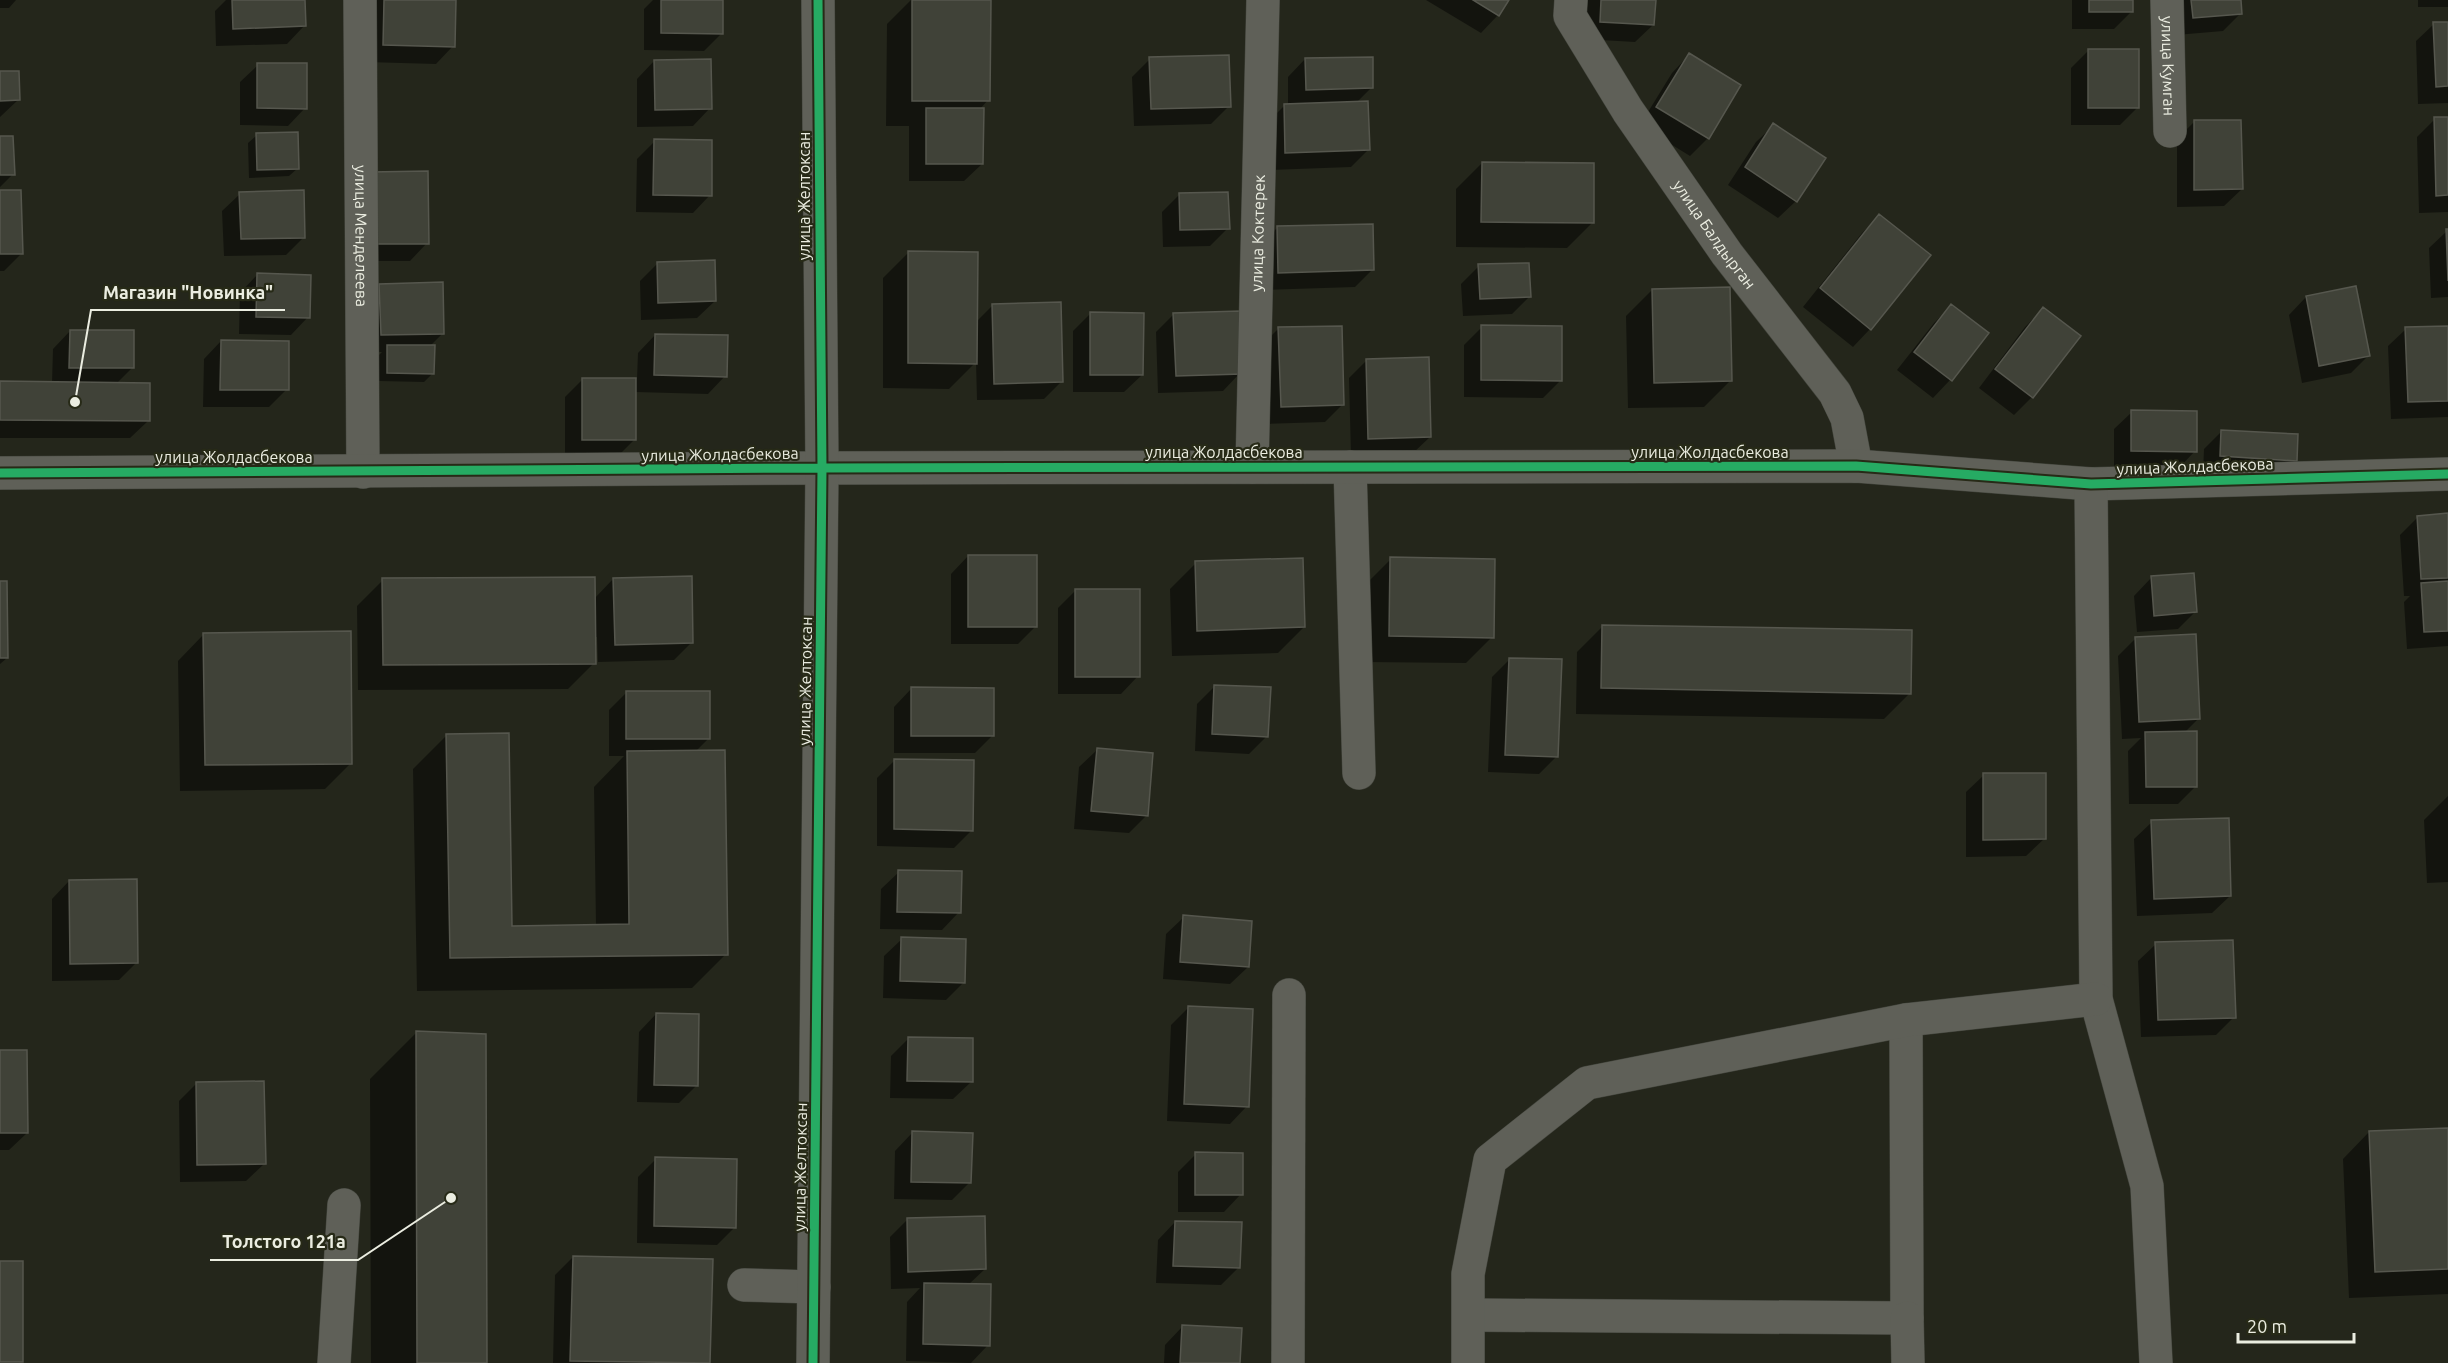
<svg xmlns="http://www.w3.org/2000/svg" width="2448" height="1363" font-family="Ubuntu,sans-serif">
<style>
.shadow{fill:#0007}
.building{fill:#404238;stroke:#56574e;stroke-width:1.5}
.lines{fill:none;stroke-linecap:round;stroke-linejoin:round}
.minor-casing{stroke:#41433b;stroke-width:34}
.minor{stroke:#5f6058;stroke-width:33}
.cycleway-casing{stroke:#272a17;stroke-width:13}
.cycleway{stroke:#26ab63;stroke-width:9}
.labels{text-anchor:middle;stroke-width:4.5;stroke-linejoin:round;paint-order:stroke}
.street-label{font-size:16px;fill:#ebede1;stroke:#272a17}
.leader{fill:none;stroke:#ebede1;stroke-width:2}
.callout-dot{fill:#ebede1;stroke:#272a17;stroke-width:2}
.callout-label{font-size:18px;text-anchor:middle;font-weight:bold;fill:#ebede1;stroke:#272a17;stroke-width:4.5;stroke-linejoin:round;paint-order:stroke}
</style>
<rect width="100%" height="100%" fill="#24261b"/>
<path class="shadow" d="M0,0H16L9,8H0Z
M226,0H303L304,26L287,44L216,46L215,11Z
M377,0H454L453,46L436,64L366,62L367,10Z
M653,0H722L721,34L704,51L644,50V9Z
M911,0H989L988,100L979,110L982,164L964,181H909V126H886L887,24Z
M1426,0H1507L1498,15L1481,33Z
M1585,0H1654L1653,25L1635,42L1583,39Z
M2072,0H2132V11L2114,29H2072Z
M2173,0H2240L2241,13L2223,31L2176,35Z
M2418,0H2448V7H2418Z
M2448,23V103L2418,104L2416,41L2434,24Z
M2088,51L2137,108L2120,125H2071V68Z
M1689,55L1739,86L1708,138L1690,156L1640,125L1672,73Z
M1150,59L1229,106L1211,124L1134,126L1132,77Z
M1305,59L1371,88L1356,103L1368,150L1351,167L1268,170L1267,123L1285,105H1288V77Z
M654,61L710,108L693,126L637,127V79Z
M258,65L305,108L288,126L240,125V82Z
M0,72L18,100L0,117Z
M2435,119H2448V212L2419,213L2417,137Z
M2194,122L2242,189L2224,206L2177,207V139Z
M1774,125L1796,201L1778,218L1728,185L1756,142Z
M257,135L298,168L289,176L249,178L248,143Z
M0,138L13,174L0,187Z
M655,141L710,195L693,213L636,212L637,159Z
M1482,163L1593,222L1567,248L1456,247V189Z
M371,173L427,243L410,261H354Z
M0,192L22,253L4,271H0Z
M240,194L304,237L286,255L224,256L222,211Z
M1179,195L1228,228L1210,246L1163,247L1162,212Z
M1880,216L1870,329L1853,347L1803,307L1862,233Z
M1277,228L1373,269L1355,287L1261,290L1260,245Z
M2447,231L2448,297L2431,298L2429,248Z
M909,252L976,322L993,305L1062,381L1044,399L977,400L976,362L949,389L883,388V278Z
M658,263L715,301L697,318L641,320L640,281Z
M1479,266L1529,297L1512,314L1463,316L1461,284Z
M257,275L308,317L291,335L239,334L240,293Z
M380,285L443,333L430,346L433,373L424,382L379,381V355L382,352H364L362,303Z
M1652,290L1730,381L1704,407L1628,408L1626,316Z
M2306,297L2369,355L2351,373L2302,383L2289,315Z
M1951,306L1987,333L1950,380L1933,398L1897,370L1934,323Z
M2043,309L2078,336L2032,397L2014,415L1979,388L2025,327Z
M1090,314L1142,375L1124,392H1073V331Z
M1174,314L1240,373L1223,391L1158,393L1156,332Z
M1482,327L1561,380L1543,398L1464,397V345Z
M2448,327V417L2391,419L2388,346L2406,329Z
M1279,328L1342,405L1325,422L1264,424L1261,346Z
M70,331L133,367L116,384L148,421L130,438H0V383H52L53,349Z
M655,335L725,376L708,394L635,392L634,440L617,457H565V397L583,379H637L638,353Z
M221,341L287,389L269,407H203L204,359Z
M1367,360L1430,437L1412,454L1351,456L1349,378Z
M2132,412L2195,451L2178,469L2114,468V429Z
M2222,431L2295,460L2278,477L2203,473L2204,449Z
M2448,515V646L2407,649L2404,602L2410,596H2404L2400,535L2418,517Z
M968,556L1036,626L1018,644H951V574Z
M1391,559L1492,637L1466,663L1364,662L1365,585Z
M1196,563L1304,627L1278,653L1172,656L1170,589Z
M2151,578L2196,611L2178,629L2137,632L2134,596Z
M613,579L692,642L674,660L598,662L597,637H594V663L568,689L358,690L357,606L383,580L594,599Z
M0,583L7,658L0,664Z
M1076,590L1138,676L1121,694H1058V608Z
M1603,626L1910,693L1884,719L1576,714L1577,652Z
M204,634L351,763L325,789L180,791L178,661Z
M2136,638L2199,718L2184,733L2195,787L2178,804H2129L2128,751L2141,738L2122,739L2118,656Z
M1510,659L1557,756L1539,774L1488,772L1492,677Z
M1214,687L1267,736L1249,754L1195,751L1197,704Z
M911,689L993,735L975,753H894V707Z
M627,692L708,739L695,752L726,954L692,988L417,991L413,769L447,735L511,927L596,926L594,787L624,756H609V710Z
M1097,750L1146,816L1129,833L1074,829L1079,767Z
M895,760L972,830L954,848L877,846V778Z
M1984,775L2044,839L2026,856L1966,857V792Z
M2448,796V882L2427,883L2424,820Z
M2152,822L2230,896L2212,913L2137,916L2134,839Z
M899,872L959,912L942,930L880,929L881,889Z
M69,881L137,962L119,980L52,981V899Z
M1184,917L1248,967L1230,984L1163,979L1166,934Z
M902,939L964,982L946,1000L883,998L884,956Z
M2156,944L2234,1017L2216,1035L2141,1037L2138,961Z
M1188,1008L1247,1106L1230,1124L1167,1121L1171,1025Z
M656,1014L696,1086L679,1103L637,1102L639,1032Z
M416,1033L485,1363H371L370,1079Z
M909,1038L971,1082L953,1099L890,1098L891,1056Z
M0,1051L27,1133L9,1150H0Z
M197,1083L264,1164L246,1181L180,1182L179,1101Z
M2448,1129V1294L2349,1298L2343,1159L2369,1132Z
M912,1133L970,1182L952,1200L894,1199L895,1151Z
M1196,1154L1241,1194L1224,1212H1178V1172Z
M656,1159L735,1227L717,1245L637,1243L638,1177Z
M907,1220L985,1269L968,1285L988,1345L971,1363L906,1361L907,1302L920,1288L891,1289L890,1237Z
M1175,1222L1239,1267L1221,1285L1156,1283L1158,1240Z
M573,1257L711,1261L709,1363H553L555,1275Z
M0,1262L21,1361L19,1363H0Z
M1182,1327L1239,1363H1164L1165,1345Z"/>
<path class="building" d="M232,0H305L306,26L233,29Z
M384,0H456L455,47L383,45Z
M661,0H723V34L661,33Z
M912,0H991L990,101H912Z
M1473,0H1509L1499,16Z
M1601,0H1656L1654,25L1600,22Z
M2089,0H2133V12H2089Z
M2191,0H2241L2242,14L2193,18Z
M2433,22H2448V86L2436,87Z
M2088,49H2139V108H2088Z
M1689,53L1741,85L1709,139L1656,107Z
M1229,55L1231,107L1151,109L1149,57Z
M1373,57V88L1306,90L1305,58Z
M711,59L712,109L655,110L654,60Z
M257,63H307V109L257,108Z
M0,71H19L20,100L0,101Z
M1368,101L1370,150L1285,153L1284,104Z
M926,108H984L983,164H926Z
M2434,117H2448V195L2436,196Z
M2194,120H2241L2243,189L2194,190Z
M1773,123L1826,158L1797,202L1745,167Z
M298,132L299,169L257,170L256,133Z
M0,136H13L15,175H0Z
M654,139L712,140V196L653,195Z
M1482,162L1594,163V223L1481,222Z
M428,171L429,244H371L370,172Z
M0,190H21L23,254H0Z
M304,190L305,238L241,239L239,192Z
M1228,192L1230,229L1180,230L1179,193Z
M1879,214L1931,255L1871,330L1820,288Z
M1373,224L1374,270L1278,273L1277,226Z
M2446,229H2448V281Z
M908,251L978,252L977,364L908,363Z
M715,260L716,301L658,303L657,262Z
M1529,263L1531,297L1480,299L1478,264Z
M257,273L311,275L310,318L256,317Z
M443,282L444,334L381,335L379,284Z
M2356,286L2370,356L2319,366L2306,296Z
M1730,287L1732,381L1654,383L1652,289Z
M1061,302L1063,382L994,384L992,304Z
M1951,304L1989,333L1952,381L1914,352Z
M2043,307L2081,336L2033,398L1995,369Z
M1240,311L1242,374L1176,376L1173,313Z
M1090,312L1144,313L1143,375H1090Z
M1481,325L1562,326V381L1481,380Z
M1342,326L1344,405L1281,407L1278,327Z
M2448,326V401L2408,402L2405,327Z
M70,330H134V368H69Z
M655,334L728,335L727,377L654,375Z
M221,340L289,341V390H220Z
M387,345H435L434,374L387,373Z
M1429,357L1431,437L1368,439L1366,359Z
M582,378H636V440H582Z
M0,381L150,383V421L0,420Z
M2131,410L2197,411V452L2131,451Z
M2221,430L2298,434L2297,461L2220,456Z
M2448,513V578L2421,579L2417,516Z
M968,555H1037V627H968Z
M1390,557L1495,559L1494,638L1389,636Z
M1303,558L1305,627L1197,631L1195,561Z
M2194,573L2197,612L2154,616L2151,576Z
M692,576L693,643L615,645L613,578Z
M595,577L596,664L383,665L382,578Z
M0,581H7L8,658H0Z
M2448,581V631L2424,632L2421,583Z
M1075,589H1140V677H1075Z
M1602,625L1912,630L1911,694L1601,688Z
M351,631L352,764L205,765L203,633Z
M2196,634L2200,719L2139,722L2135,637Z
M1509,658L1562,659L1558,757L1505,755Z
M1214,685L1271,687L1268,737L1212,734Z
M911,687L994,688V736H911Z
M626,691H710V739H626Z
M2197,731V787H2146L2145,732Z
M509,733L512,926L629,924L627,751L725,750L728,955L450,958L446,734Z
M1097,748L1153,753L1148,816L1091,811Z
M894,759L974,760L973,831L894,829Z
M1983,773H2046V839L1983,840Z
M2229,818L2231,896L2154,899L2151,820Z
M898,870L962,871L961,913L897,912Z
M137,879L138,963L70,964L69,880Z
M1183,915L1252,921L1249,967L1180,962Z
M901,937L966,939L965,983L900,981Z
M2233,940L2236,1018L2158,1020L2155,942Z
M1188,1006L1253,1009L1249,1107L1184,1104Z
M656,1013L699,1014L698,1086L654,1085Z
M416,1031L486,1034L487,1363H417Z
M908,1037L973,1038V1082L907,1081Z
M0,1050H27L28,1133H0Z
M264,1081L266,1164L197,1165L196,1082Z
M2448,1128V1269L2375,1272L2369,1131Z
M912,1131L973,1133L971,1183L911,1182Z
M1195,1152L1243,1153V1195H1195Z
M655,1157L737,1159L736,1228L654,1226Z
M985,1216L986,1269L908,1272L907,1218Z
M1175,1221L1242,1222L1240,1268L1173,1266Z
M573,1256L713,1259L710,1363L570,1361Z
M0,1261H23V1362H0Z
M924,1283L991,1284L990,1346L923,1344Z
M1182,1325L1242,1328L1240,1363H1180Z"/>
<g class="lines">
<g class="minor-casing">
<g id="minor">
<path id="s1" d="M360,0L363,472"/>
<path id="s2" d="M1571,0L1570,16L1628,111L1727,254L1835,393L1847,418L1856,466"/>
<path id="s3" d="M2167,0L2170,131"/>
<path id="s4" d="M1252,467L1263,0"/>
<path d="M1350,467L1359,773"/>
<path d="M0,473L822,468L1856,466L2091,484L2448,474"/>
<path d="M2091,484L2096,999L2147,1186L2156,1363"/>
<path d="M744,1285L814,1287"/>
<path d="M1470,1315L1907,1318L1906,1020"/>
<path d="M1907,1318L1908,1363"/>
<path d="M334,1363L344,1205"/>
<path d="M813,1363L822,468L818,0"/>
<path d="M1288,1363L1289,995"/>
<path d="M1468,1363V1274L1490,1160L1587,1083L1906,1020L2096,999"/>
</g>
</g>
<use href="#minor" class="minor"/>
<g class="cycleway-casing">
<path id="cycleway" d="M0,473L822,468L1856,466L2091,484L2448,474
M813,1363L822,468L818,0"/>
</g>
<use href="#cycleway" class="cycleway"/>
</g>
<g class="labels">
<g class="street-label">
<text dy="6" stroke="none"><textPath href="#s3" startOffset="66">улица Кумган</textPath></text>
<text transform="translate(804 196) rotate(-90)" y="6">улица Желтоксан</text>
<text dy="6" stroke="none"><textPath href="#s4" startOffset="234">улица Коктерек</textPath></text>
<text dy="6" stroke="none"><textPath href="#s2" startOffset="278">улица Балдырган</textPath></text>
<text dy="6" stroke="none"><textPath href="#s1" startOffset="236">улица Менделеева</textPath></text>
<text x="1224" y="458">улица Жолдасбекова</text>
<text x="1710" y="458">улица Жолдасбекова</text>
<text transform="translate(720 454) rotate(-1)" y="6">улица Жолдасбекова</text>
<text x="234" y="463">улица Жолдасбекова</text>
<text transform="translate(2195 466) rotate(-2)" y="6">улица Жолдасбекова</text>
<text transform="translate(805 681) rotate(-89)" y="6">улица Желтоксан</text>
<text transform="translate(800 1167) rotate(-89)" y="6">улица Желтоксан</text>
</g>
</g>
<path class="leader" d="M75 402L91 310H285M451 1198L358 1260H210"/>
<g class="callout-dot">
<circle cx="75" cy="402" r="6"/>
<circle cx="451" cy="1198" r="6"/>
</g>
<g class="callout-label">
<text x="188" y="299">Магазин "Новинка"</text>
<text x="284" y="1248">Толстого 121а</text>
</g>
<path d="M2238 1333v9h116v-9" fill="none" stroke="#ebede1" stroke-width="3"/>
<text x="2247" y="1333" font-size="18" fill="#ebede1" stroke="#272a17" stroke-width="4.5" paint-order="stroke">20 m</text>
</svg>
